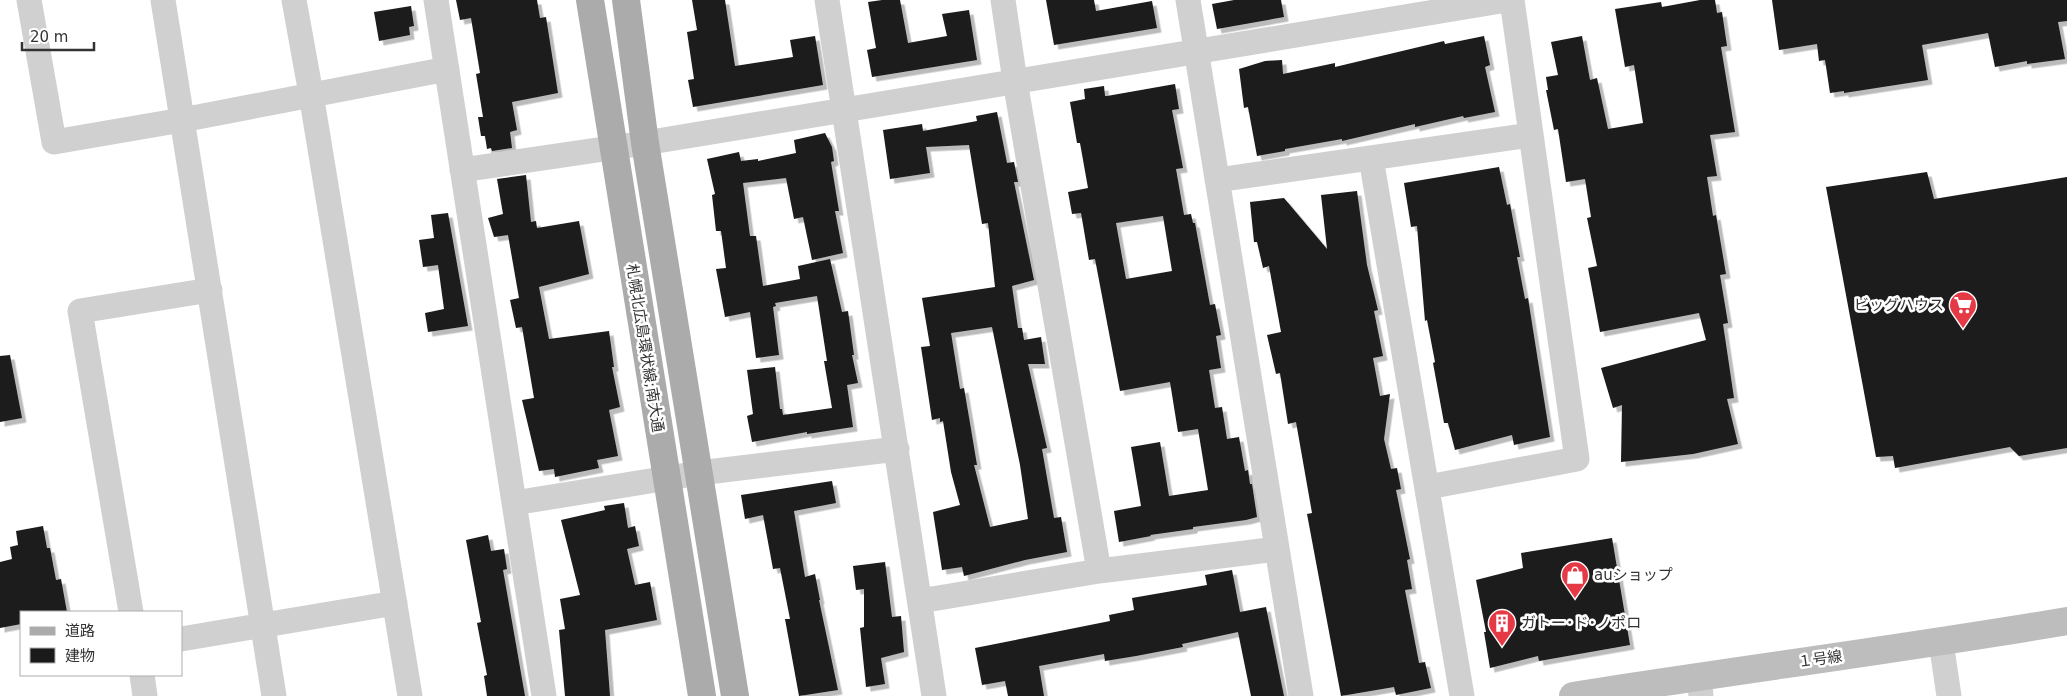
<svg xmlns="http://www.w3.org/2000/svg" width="2067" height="696" font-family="'DejaVu Sans','Noto Sans JP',sans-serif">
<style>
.building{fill:#1a1a1a;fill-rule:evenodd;filter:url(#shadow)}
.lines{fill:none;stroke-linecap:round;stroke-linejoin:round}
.street{stroke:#d0d0d0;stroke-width:25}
.secondary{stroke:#bdbdbd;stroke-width:28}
.primary{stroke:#ababab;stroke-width:28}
.labels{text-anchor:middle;stroke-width:5;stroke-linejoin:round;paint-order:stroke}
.poi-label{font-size:15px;fill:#333;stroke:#fff;text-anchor:start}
.street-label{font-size:15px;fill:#333;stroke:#fff}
</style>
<defs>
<filter id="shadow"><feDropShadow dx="4.5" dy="4.5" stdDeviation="0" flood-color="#0004"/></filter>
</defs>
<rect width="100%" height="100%" fill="#fff"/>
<path class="building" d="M456,0H537L540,18L546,17L558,93L512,102L517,130L510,132L512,148L492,151L491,148L487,149L485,136H481L478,117H483L476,74L480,73L471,18L460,20Z
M692,0H725L735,66L793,57L790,40L815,36L823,85L693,107L688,80L694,79L687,32L697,30Z
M882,0H900L908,43L947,36L942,14L969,10L977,60L872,77L867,50L876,48L868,2Z
M1046,0H1094L1096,11L1152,1L1157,28L1054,45Z
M1234,0H1281L1284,17L1217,29L1212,4Z
M1700,0H1715L1717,13L1722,12L1727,46L1721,47L1735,132L1710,135L1717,176L1707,177L1713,216L1716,215L1726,274L1720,275L1728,323L1723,324L1734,398L1727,399L1738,444L1693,454L1621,462L1622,405L1613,408L1601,368L1706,340L1699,313L1600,332L1588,268L1597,266L1587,218L1591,217L1585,179L1566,182L1558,129L1554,130L1546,90H1548L1546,77L1558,75L1551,42L1582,36L1590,80L1597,78L1608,129L1643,123L1634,65L1625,67L1615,9L1661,2L1662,7Z
M1772,0H2067V21L2058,22L2065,59L2027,64V61L1995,67L1988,33L1922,45L1928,80L1844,93V91L1830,93L1825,60L1819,61L1817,44L1779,50Z
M411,6L414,26L409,27L410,35L379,41L374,12Z
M1484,36L1490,65L1485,67L1495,112L1464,118L1463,116L1415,127V124L1342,141V139L1285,149V151L1257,156L1248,107L1244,108L1239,69L1265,61L1282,60L1283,74L1335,63V67L1444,41L1445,44Z
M1175,84L1179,109L1172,110L1183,168L1176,169L1184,215L1191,214L1193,223H1195L1210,305L1215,304L1221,335L1216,336L1221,368L1209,370L1215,408L1222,407L1227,439L1239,437L1245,471L1248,470L1250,484H1252L1257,517L1246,520L1193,527V529L1150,535L1151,536L1119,542L1114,511L1141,506L1131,447L1160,442L1169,496L1208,490L1198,429L1178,432L1170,382L1120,391L1095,259L1089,260L1081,213L1072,214L1068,192L1088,188L1080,143H1077L1070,102L1085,99L1084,89L1104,86L1105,96H1107ZM1163,216L1172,271L1126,279L1116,223Z
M997,112L1007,163L1014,162L1018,182H1014L1034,280L1012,286L1018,328H1022L1024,340L1041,337L1045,364H1028L1047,448L1042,449L1054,518L1061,517L1067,552L1025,560L964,576L962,567L942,570L933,512L960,505L951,472L943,421L940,422V418L932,420L921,347L930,346L922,298L995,287L988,223L982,224L969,145L926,147L930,173L890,179L883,130L922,124L923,131L977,121L976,116ZM992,327L1020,465L1028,519L990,527L974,465H977L971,429L964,388L960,389L951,333Z
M825,133L832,147L834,161L831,162L839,211H835L843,253L812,260L803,217L794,219L786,178L743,183L750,236H756L763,286L800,279L798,266L830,259L842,312L848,311L854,355H852L858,383L847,385L853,427L807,434V432L752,442L747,416L753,414L747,370L775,367L780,409H782L783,415L832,408L824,361H827L817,296L775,303L776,306L773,307L779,355L756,358L750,312L725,317L716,269L726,268L721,231H716L712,195L715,194L707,159L739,152L741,161L758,159V161L796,153L794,140Z
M1499,167L1507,205L1510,204L1520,257H1517L1525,299L1528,298L1550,437L1514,445L1512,435L1455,450L1448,423H1444L1433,363L1435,362L1427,320L1425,321L1417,226L1411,227L1404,183Z
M1927,172L1934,199L2067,177V448L2019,456L2010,447L1895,468L1893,456L1876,457L1826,187Z
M526,175L531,222L536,221L537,228L579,221L589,274L539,287L549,339L609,331L614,367H612L620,407L609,410L618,456L597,460L599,468L555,477L554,469L539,471L522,400L534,398L522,327L516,328L510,300L519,298L508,235L494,237L488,218L503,214L497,179Z
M1357,191L1367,265L1378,310L1374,311L1383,356L1373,358L1380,396L1390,394L1384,439L1391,469L1397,468L1401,489L1396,490L1410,559L1407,560L1412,589L1405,590L1419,663L1425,662L1431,688L1396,695L1394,687L1341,696L1307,514L1312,513L1296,422L1288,424L1280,373L1276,374L1267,335L1281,332L1269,266L1263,268L1257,242H1254L1250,202L1284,198L1327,249L1321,195Z
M448,213L468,326L428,332L425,313L444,309L438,265L423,267L419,240L434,238L431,215Z
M10,355L22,418L0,422V356Z
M832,481L836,503L794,511L805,577L815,574L820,600H819L838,690L799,696L785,619H790L780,568L773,569L763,515L745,519L741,495Z
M624,503L628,528L635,526L639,546L627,549L635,585L650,582L657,620L605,630L610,696H565L559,630L565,629L560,599L580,595L561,520L605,510L604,506Z
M43,526L47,548H50L56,580L61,579L67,612H21V624L0,628V562L12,559L10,547L18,545L16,531Z
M488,535L491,551L504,549L507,569L503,570L525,696H487L484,676L487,675L477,623L481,622L466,540Z
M1612,538L1630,645L1539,661L1538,656L1490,668L1484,632H1486L1476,580L1523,568L1521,553Z
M885,562L892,617L901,616L904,652L881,658L885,684L866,687L860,628L864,627V589L856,590L853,566Z
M1232,570L1240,612L1266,607L1284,696H1251L1238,632L1182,644L1183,647L1136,656L1105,661L1104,654L1039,666L1044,696H1008L1005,681L982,685L975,648L1110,621L1109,615L1134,610L1132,598L1207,585L1205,575Z"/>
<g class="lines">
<path class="street" d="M29,0L54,142L182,120L447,69
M163,0L274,696
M294,0L311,94L410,696
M436,0L544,696
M827,0L934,696
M1003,0L1015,81L1099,571
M1188,0L1301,696
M1371,158L1462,696
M462,170L645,143L1507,0
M1217,180L1531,135
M1428,487L1577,459L1512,0
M514,503L699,473L897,449
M920,601L1099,571L1277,549
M131,612L80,311L210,290
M181,639L395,603
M1941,642L1949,696
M142,675L145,696
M1699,676L1701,696"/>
<path class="secondary" d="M1573,696C1737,670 1903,649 2067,621"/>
<path class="primary" d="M590,0L702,696
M626,0L645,143L735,696"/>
</g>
<defs>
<g id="supermarket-pin" transform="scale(1.4375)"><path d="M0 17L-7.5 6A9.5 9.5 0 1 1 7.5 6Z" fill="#e63946" stroke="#fff"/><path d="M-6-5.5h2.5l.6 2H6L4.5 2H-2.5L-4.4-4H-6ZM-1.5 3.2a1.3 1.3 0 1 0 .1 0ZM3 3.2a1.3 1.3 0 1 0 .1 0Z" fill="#fff"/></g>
<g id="shop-pin" transform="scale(1.4375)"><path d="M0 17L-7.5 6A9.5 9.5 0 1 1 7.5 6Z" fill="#e63946" stroke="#fff"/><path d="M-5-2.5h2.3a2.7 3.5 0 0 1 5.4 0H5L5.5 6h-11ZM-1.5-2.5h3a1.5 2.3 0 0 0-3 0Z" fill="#fff"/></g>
<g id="building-pin" transform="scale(1.4375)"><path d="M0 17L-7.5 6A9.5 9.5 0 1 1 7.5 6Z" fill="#e63946" stroke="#fff"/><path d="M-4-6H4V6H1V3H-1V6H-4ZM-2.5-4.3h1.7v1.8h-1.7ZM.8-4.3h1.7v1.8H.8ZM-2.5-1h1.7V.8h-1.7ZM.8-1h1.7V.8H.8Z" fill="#fff"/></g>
</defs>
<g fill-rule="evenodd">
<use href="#supermarket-pin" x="1963" y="305"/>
<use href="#shop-pin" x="1575" y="575"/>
<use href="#building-pin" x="1502" y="623"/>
</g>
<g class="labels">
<g class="poi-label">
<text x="1944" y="310" text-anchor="end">ビッグハウス</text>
<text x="1594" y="580">auショップ</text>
<text x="1521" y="628">ガトー･ド･ノポロ</text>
</g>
<g class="street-label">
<text transform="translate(645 348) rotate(81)" y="5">札幌北広島環状線;南大通</text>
<text transform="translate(1820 659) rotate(-8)" y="5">１号線</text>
</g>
</g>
<rect x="20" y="611" width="162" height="65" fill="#ffffff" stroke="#adadad"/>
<rect x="30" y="627" width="25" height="8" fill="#ababab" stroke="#adadad"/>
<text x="65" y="636" font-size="15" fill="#333333">道路</text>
<rect x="30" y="648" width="25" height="15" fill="#1a1a1a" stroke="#adadad"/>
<text x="65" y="661" font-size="15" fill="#333333">建物</text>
<path d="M22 42v8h72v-8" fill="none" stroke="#333333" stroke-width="2.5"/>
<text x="30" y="42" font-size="15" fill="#333333" stroke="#ffffff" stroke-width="4" paint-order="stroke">20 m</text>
</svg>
